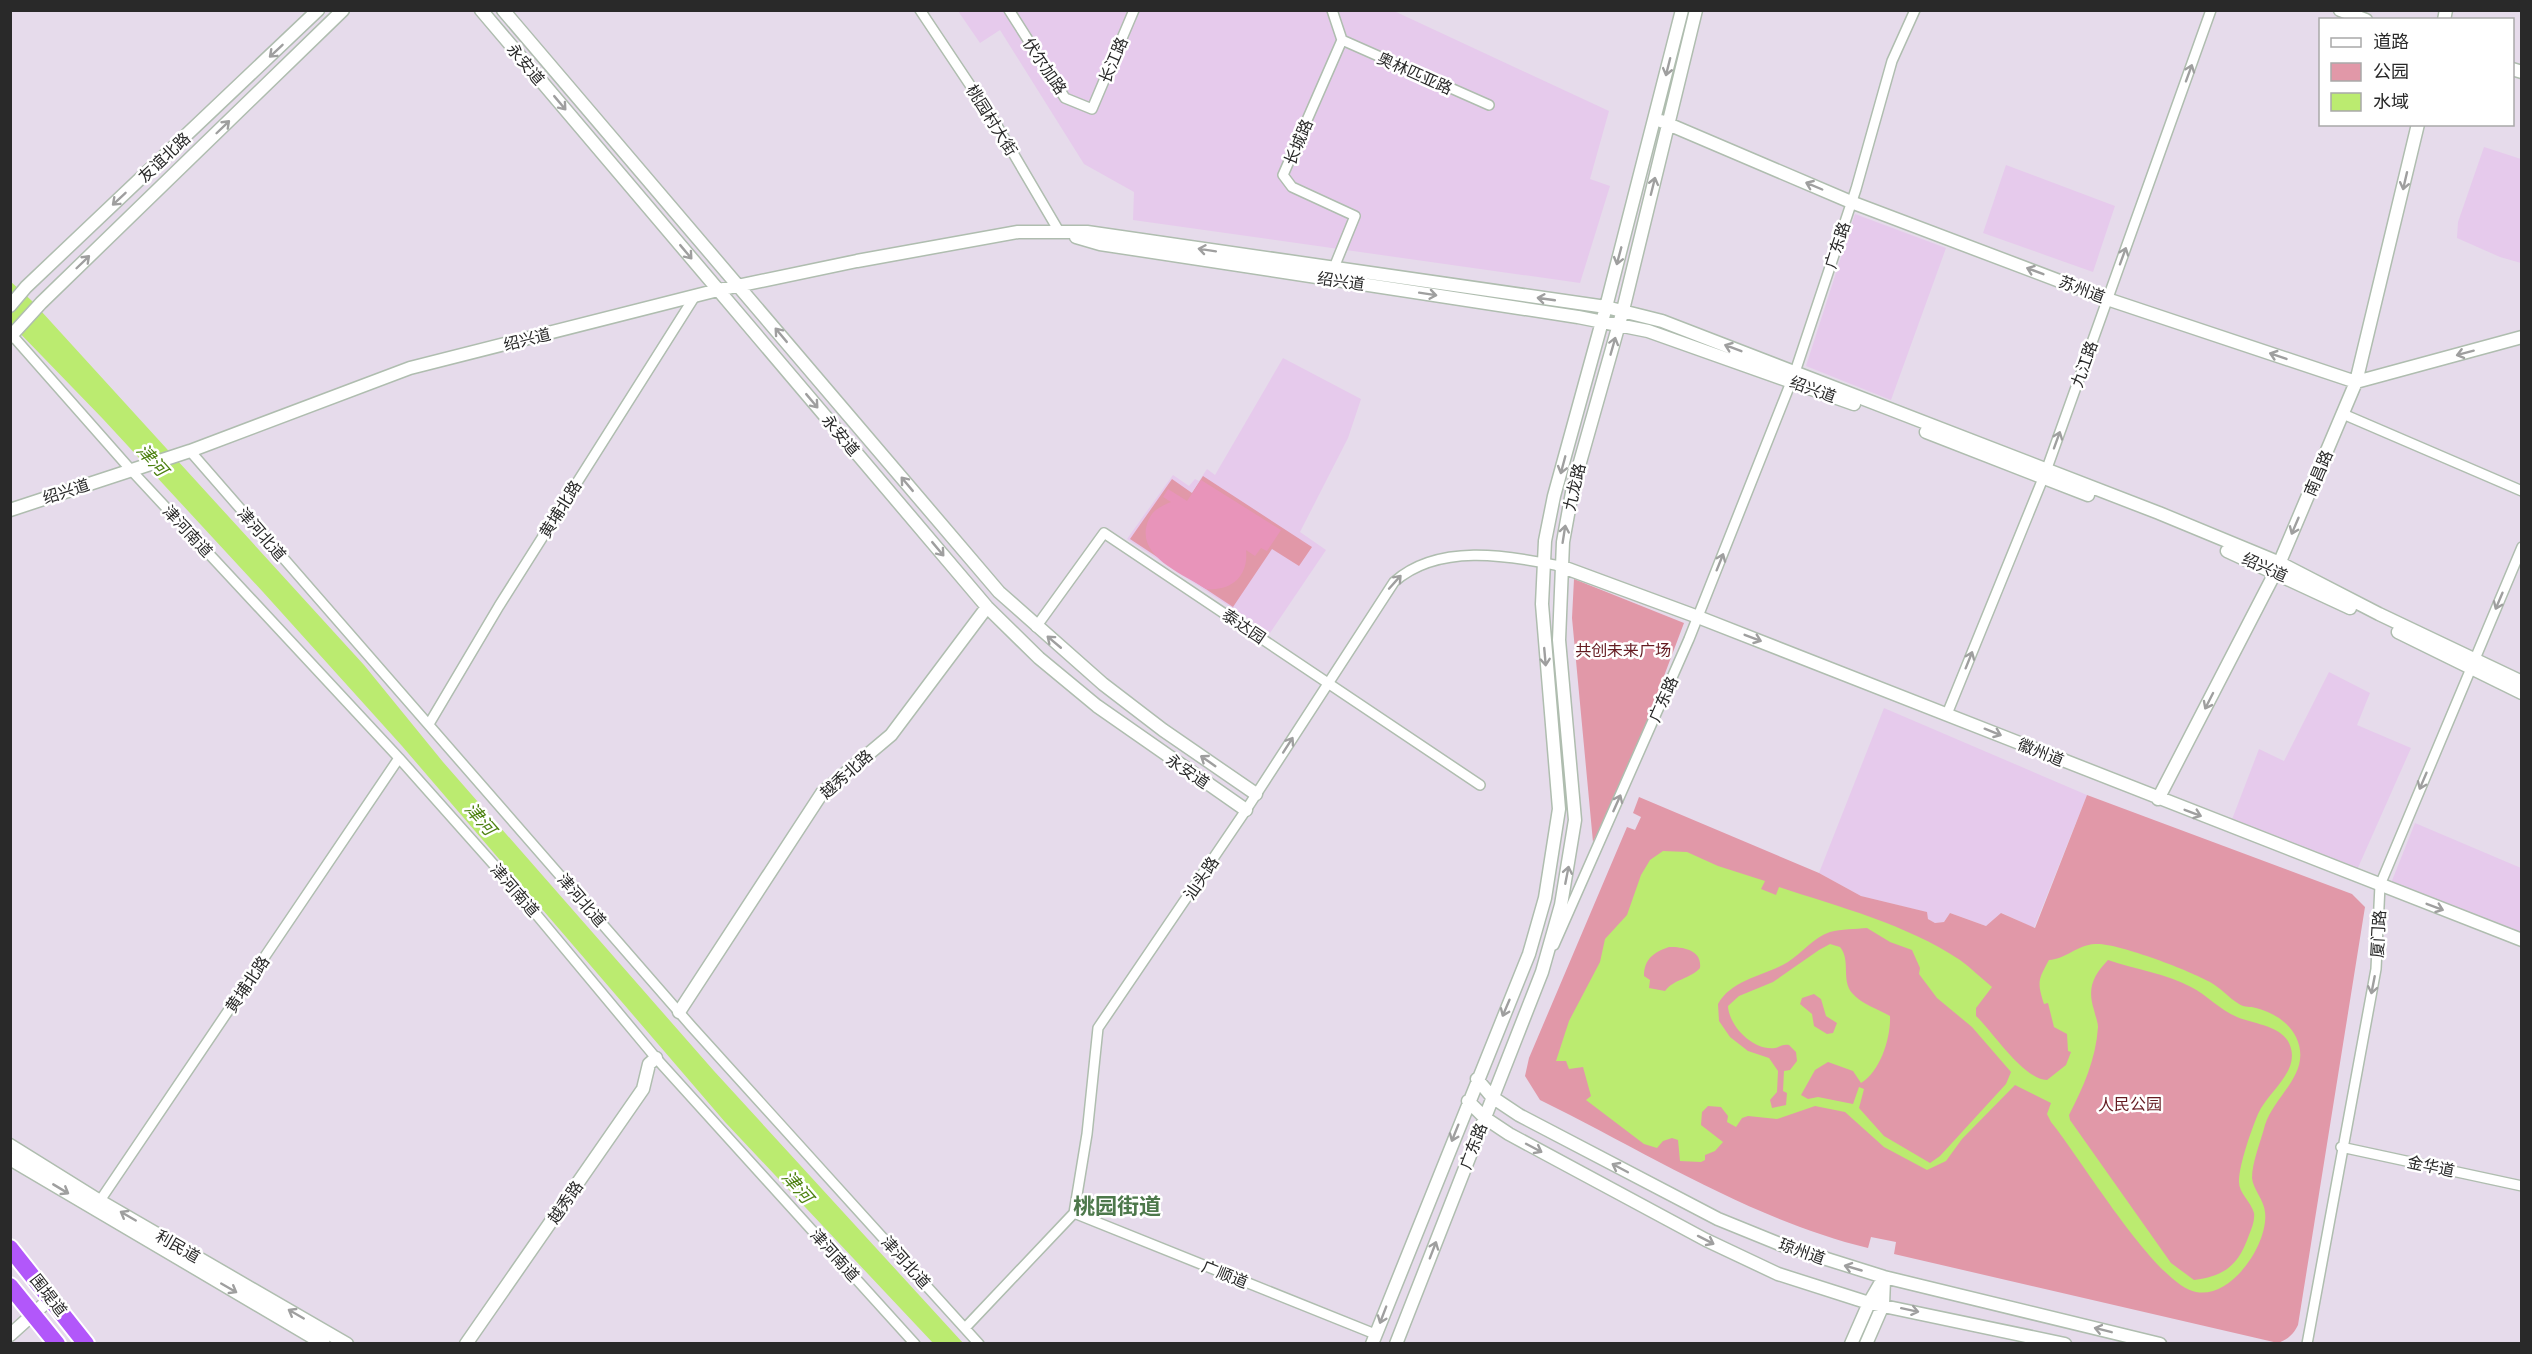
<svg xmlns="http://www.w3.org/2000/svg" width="2532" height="1354" font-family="Arial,'Noto Sans SC',sans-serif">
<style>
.education{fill:#e6caec}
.green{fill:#e198a8}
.pitch{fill:#e894ba}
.water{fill:#bbeb70;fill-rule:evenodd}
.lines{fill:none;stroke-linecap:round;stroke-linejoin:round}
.street-casing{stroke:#afbdaf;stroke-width:12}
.secondary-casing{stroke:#afbdaf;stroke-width:15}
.highway-casing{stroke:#fff;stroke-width:20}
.street{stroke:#fff;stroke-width:9}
.secondary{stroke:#fff;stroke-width:12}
.highway{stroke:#b257fa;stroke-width:16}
.oneway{stroke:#9f9f9f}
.labels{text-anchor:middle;stroke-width:5;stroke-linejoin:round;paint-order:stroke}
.street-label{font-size:16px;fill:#292929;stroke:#fff}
.park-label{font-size:16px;fill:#641b21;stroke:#fff}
.water-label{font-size:18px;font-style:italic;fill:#4c8110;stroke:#fff}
.district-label{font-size:22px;font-weight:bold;fill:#4d784b;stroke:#fff}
</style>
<rect width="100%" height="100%" fill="#e6dbeb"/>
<path class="education" d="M958,11H1394L1609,111L1590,179L1610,186L1580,283L1133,220L1134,192L1084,164L1000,30L980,43Z
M2484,147L2521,159V263L2500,257L2457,238L2458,222Z
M2006,165L2115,206L2093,272L1983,233Z
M1855,214L1946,248L1891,400L1806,366Z
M1283,358L1361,399L1348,438L1300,532L1326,550L1270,633L1127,539L1173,475L1189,486L1195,479L1199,481L1207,469L1215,475Z
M2329,672L2370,693L2357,725L2411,748L2357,870L2231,822L2259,749L2284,761Z
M1884,708L2087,795L2034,928L2002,913L1986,926L1950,913L1944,922L1935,923L1928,919L1926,912L1861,896L1819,873Z
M2415,823L2521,868V934L2391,883Z"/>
<path class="green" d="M1203,476L1312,547L1299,566L1272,549L1233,607L1130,539L1172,479L1192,493Z
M1574,579L1684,623L1632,761L1593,842L1572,618Z
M2087,795L2352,894L2365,907L2298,1325C2293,1335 2288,1339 2278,1343L1894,1254L1896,1242L1871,1237L1868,1248C1750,1219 1648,1153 1540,1100L1525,1076L1529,1058L1627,827L1635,830L1641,817L1633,813L1639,797L1819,873L1861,896L1927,912L1928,919L1935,923L1944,922L1950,913L1986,926L2001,913L2035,928Z"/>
<path class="pitch" d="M1201,480L1281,530L1267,551L1261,548L1255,556L1246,550C1249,575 1232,592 1206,589C1183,574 1137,557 1147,524C1151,511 1159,507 1171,502L1163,497L1168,489L1187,501Z"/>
<path class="water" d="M10,281L31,300L364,665L443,762L714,1071L963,1343H933L725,1122L402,746L263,592L103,419L11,324Z
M1663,851L1687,852L1718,866L1765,881L1761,889L1776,895L1779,887C1839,907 1906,924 1960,960C1971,968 1981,978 1992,987L1976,1008V1016C1994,1033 2023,1079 2047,1080L2066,1065L2071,1052L2068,1051L2067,1034L2054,1027L2048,1003L2044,1004C2037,982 2038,980 2049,960C2066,959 2077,945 2095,944C2116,942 2191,971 2210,982C2221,988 2229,998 2239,1004C2245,1008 2250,1006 2256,1008C2272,1012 2289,1022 2296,1037C2313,1073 2275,1094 2265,1125C2261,1141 2252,1162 2252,1178C2253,1189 2264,1200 2265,1212C2269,1243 2232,1299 2196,1292C2156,1285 2080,1157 2051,1122L2047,1114L2051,1103L2015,1085L1962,1139L1946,1161L1927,1170L1884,1147L1845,1112L1815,1106L1777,1119L1748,1116L1742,1118L1736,1127L1727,1122L1728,1116L1721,1107L1708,1106L1702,1112L1701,1125L1723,1142L1715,1151L1705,1155V1160L1701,1162L1680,1161L1678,1140L1672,1138L1663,1141L1657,1148L1644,1144L1586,1100L1591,1096L1583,1067L1569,1069L1566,1061H1556L1569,1021L1600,962L1605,939L1627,915L1641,875L1650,860ZM1867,928L1890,942L1912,950L1920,968L1919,974L1937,998L1972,1027L2011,1072L2006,1084L1940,1156L1930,1163L1884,1136L1859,1108L1864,1089L1859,1087L1853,1104L1818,1097L1808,1099L1801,1095L1815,1070L1828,1062L1853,1071L1861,1083C1880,1072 1891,1038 1890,1016C1878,1009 1861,1004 1852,993C1841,980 1851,960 1840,947L1830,944L1819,950L1773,982L1739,996L1728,1006C1729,1026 1753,1051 1775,1048C1780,1047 1782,1044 1789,1045L1796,1052L1797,1061L1790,1070L1784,1071L1783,1091L1787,1093L1786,1105L1772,1108L1770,1100L1777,1092L1778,1071L1769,1058L1748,1051L1730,1037L1719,1021L1718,1004C1732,979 1765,976 1788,962C1803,952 1813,938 1830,932C1841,929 1856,929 1867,928ZM1669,947C1684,947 1702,950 1700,968C1690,979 1674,979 1665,991L1649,988L1650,980L1644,976C1644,959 1654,952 1669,947ZM2108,960C2134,969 2167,974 2191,987C2207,995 2220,1010 2237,1017C2253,1024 2280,1025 2289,1043C2302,1071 2268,1091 2258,1114C2251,1131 2240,1162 2239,1180C2238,1193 2251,1201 2254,1213C2255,1220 2252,1228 2249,1235C2239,1264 2226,1276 2194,1280L2171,1263L2070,1120L2069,1115C2083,1088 2096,1059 2098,1027C2098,1022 2095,1015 2094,1010C2087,988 2093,976 2108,960ZM1814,994L1821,999L1826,1016L1837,1023L1833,1033L1827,1034L1814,1026L1812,1014L1800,1004L1802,998Z"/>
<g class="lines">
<g class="street-casing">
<path id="street" d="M920,10L996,124L1060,233
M1009,10L1065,98L1092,109L1134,10
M1332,10L1342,40L1283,175L1292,187L1355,216L1333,270
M1342,40L1489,105
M12,335L131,470L399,758L511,884L656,1058L915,1344
M2343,414L2522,491
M190,451L692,1027L979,1344
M1036,627L1104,533L1480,785
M1947,714L2046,471L2211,10
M429,724L499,606L695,296
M1554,945L1689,639L1795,372L1856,189L1892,61L1915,10
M2341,1147L2522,1186
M97,1205L399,758
M1074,1213L1375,1334
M965,1328L1074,1213L1087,1134L1098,1028L1246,810L1394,582C1438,543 1507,555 1560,566
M2307,1344L2376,969L2380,885L2522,547"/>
</g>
<g class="secondary-casing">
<path id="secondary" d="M481,10L987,607L1039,658L1097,706L1246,810
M503,10L999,592L1103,684L1163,730L1256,794
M2340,10L2366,20
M2444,20L2446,10
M2512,69L2522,72
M1661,121L1851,202L2107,299L2356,382L2522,337
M1076,237L1100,244L1578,317L1648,331L1854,404
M10,306L26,287L318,10
M10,337L41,303L343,10
M1926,432L2088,495
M10,510L190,451L410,368L718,290L857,261L1018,232H1087L1606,307L1662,321L2159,513L2280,563L2379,614L2522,682
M2227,551L2350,608
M1560,566L1698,617L2522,940
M2398,632L2522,693
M2158,799L2276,571L2356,382L2418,124
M679,1012L822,793L891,735L987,607
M1477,1079L1492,1097L1519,1115L1718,1219L1782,1245L1884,1277L2160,1344
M1468,1101L1485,1118L1509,1134L1706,1240L1778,1274L1869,1303L2065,1344
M10,1145L100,1201L347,1344
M10,1159L324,1344
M10,1335L51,1298
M466,1344L643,1089L649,1064L656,1058
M1372,1344L1529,954L1545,898L1559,809L1542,604L1545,541L1554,496L1606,307L1682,10
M1396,1344L1542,972L1561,905L1575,820L1559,640L1563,542L1573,487L1623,310L1696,10
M1851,1344L1869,1303L1884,1277
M1866,1344L1883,1305L1884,1279"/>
</g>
<g class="highway-casing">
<path id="highway" d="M10,1248L86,1344
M10,1286L57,1344"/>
</g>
<use href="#street" class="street"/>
<use href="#secondary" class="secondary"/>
<use href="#highway" class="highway"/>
</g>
<defs><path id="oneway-shaft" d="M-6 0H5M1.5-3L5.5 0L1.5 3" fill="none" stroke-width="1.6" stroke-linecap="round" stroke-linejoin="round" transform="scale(1.5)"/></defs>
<g class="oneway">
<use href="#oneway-shaft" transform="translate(276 51) rotate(137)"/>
<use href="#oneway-shaft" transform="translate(1668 67) rotate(104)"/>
<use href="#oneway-shaft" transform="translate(2189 73) rotate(-70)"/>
<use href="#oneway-shaft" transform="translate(560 103) rotate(50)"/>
<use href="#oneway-shaft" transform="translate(223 127) rotate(-44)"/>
<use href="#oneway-shaft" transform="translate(2405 181) rotate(103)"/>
<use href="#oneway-shaft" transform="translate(1653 186) rotate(-76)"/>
<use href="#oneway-shaft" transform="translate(1814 186) rotate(-157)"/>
<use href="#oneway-shaft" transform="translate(119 199) rotate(137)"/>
<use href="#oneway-shaft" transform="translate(1207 250) rotate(-171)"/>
<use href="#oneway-shaft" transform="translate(686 252) rotate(50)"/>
<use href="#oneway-shaft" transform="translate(1619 256) rotate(105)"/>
<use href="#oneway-shaft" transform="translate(2123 256) rotate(-70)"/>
<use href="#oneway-shaft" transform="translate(83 262) rotate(-44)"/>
<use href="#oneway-shaft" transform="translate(2035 271) rotate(-159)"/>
<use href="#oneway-shaft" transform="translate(1428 294) rotate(9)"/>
<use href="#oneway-shaft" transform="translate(1546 299) rotate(-172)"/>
<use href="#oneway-shaft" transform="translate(781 335) rotate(-130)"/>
<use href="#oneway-shaft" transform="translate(1613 346) rotate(-74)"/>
<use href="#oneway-shaft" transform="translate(1733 348) rotate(-159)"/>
<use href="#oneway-shaft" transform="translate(2465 353) rotate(165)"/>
<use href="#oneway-shaft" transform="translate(2278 356) rotate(-161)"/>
<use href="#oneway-shaft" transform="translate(812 401) rotate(50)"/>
<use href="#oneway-shaft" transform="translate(2057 440) rotate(-70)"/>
<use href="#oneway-shaft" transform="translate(1563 465) rotate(105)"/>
<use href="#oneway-shaft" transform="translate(907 484) rotate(-130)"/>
<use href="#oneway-shaft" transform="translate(2295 526) rotate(113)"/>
<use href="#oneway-shaft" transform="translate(1564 534) rotate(-81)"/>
<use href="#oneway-shaft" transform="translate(938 549) rotate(50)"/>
<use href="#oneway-shaft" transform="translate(1720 562) rotate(-68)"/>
<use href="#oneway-shaft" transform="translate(1395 582) rotate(-48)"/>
<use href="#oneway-shaft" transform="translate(2499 601) rotate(113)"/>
<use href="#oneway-shaft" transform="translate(1753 638) rotate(21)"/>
<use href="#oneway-shaft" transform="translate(1054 642) rotate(-140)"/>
<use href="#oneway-shaft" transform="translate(1545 657) rotate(85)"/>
<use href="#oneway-shaft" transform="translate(1969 660) rotate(-68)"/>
<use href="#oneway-shaft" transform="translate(2209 701) rotate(117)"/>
<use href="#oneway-shaft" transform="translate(1993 732) rotate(22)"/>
<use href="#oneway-shaft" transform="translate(1288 745) rotate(-57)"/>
<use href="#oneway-shaft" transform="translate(1208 761) rotate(-145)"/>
<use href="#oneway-shaft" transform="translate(2423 781) rotate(113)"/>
<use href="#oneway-shaft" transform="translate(1617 803) rotate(-66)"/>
<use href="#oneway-shaft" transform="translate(2193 813) rotate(21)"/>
<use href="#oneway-shaft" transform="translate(1567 875) rotate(-79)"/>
<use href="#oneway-shaft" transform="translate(2435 907) rotate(21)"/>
<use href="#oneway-shaft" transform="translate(2373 985) rotate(101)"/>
<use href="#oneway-shaft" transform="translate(1506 1008) rotate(113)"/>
<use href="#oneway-shaft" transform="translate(1455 1133) rotate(112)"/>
<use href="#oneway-shaft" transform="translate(1534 1148) rotate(28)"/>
<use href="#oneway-shaft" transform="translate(1620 1168) rotate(-152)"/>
<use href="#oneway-shaft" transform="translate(61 1189) rotate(31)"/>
<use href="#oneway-shaft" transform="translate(128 1216) rotate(-150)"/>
<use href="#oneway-shaft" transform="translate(1706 1240) rotate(27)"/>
<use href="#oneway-shaft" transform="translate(1433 1250) rotate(-69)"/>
<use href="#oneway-shaft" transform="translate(1853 1268) rotate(-164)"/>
<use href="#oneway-shaft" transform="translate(229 1288) rotate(30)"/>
<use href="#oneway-shaft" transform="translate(1910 1310) rotate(12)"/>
<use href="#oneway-shaft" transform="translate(296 1314) rotate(-150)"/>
<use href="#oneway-shaft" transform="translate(1383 1315) rotate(111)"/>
<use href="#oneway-shaft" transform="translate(2103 1330) rotate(-166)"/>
</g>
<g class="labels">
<g class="street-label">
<text transform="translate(1113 60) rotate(-67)" y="6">长江路</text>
<text transform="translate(526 64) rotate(50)" y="6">永安道</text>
<text transform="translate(1045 66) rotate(56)" y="6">伏尔加路</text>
<text transform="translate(1415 73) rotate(24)" y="6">奥林匹亚路</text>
<text transform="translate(992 120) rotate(58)" y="6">桃园村大街</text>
<text transform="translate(1298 142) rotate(-67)" y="6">长城路</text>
<text transform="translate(164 157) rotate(-43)" y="6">友谊北路</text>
<text transform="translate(1837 245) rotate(-72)" y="6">广东路</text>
<text transform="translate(1341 281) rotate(8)" y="6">绍兴道</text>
<text transform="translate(2082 289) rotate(21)" y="6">苏州道</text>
<text transform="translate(527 339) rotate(-14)" y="6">绍兴道</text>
<text transform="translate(2084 364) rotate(-70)" y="6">九江路</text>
<text transform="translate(1813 389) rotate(20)" y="6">绍兴道</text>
<text transform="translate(841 435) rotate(50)" y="6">永安道</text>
<text transform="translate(2318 473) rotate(-67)" y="6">南昌路</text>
<text transform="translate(1574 487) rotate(-77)" y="6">九龙路</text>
<text transform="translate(66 491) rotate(-18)" y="6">绍兴道</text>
<text transform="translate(560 509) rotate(-58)" y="6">黄埔北路</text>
<text transform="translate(188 531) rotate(47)" y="6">津河南道</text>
<text transform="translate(262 534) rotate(49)" y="6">津河北道</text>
<text transform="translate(2265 567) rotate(24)" y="6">绍兴道</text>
<text transform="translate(1244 626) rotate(34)" y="6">泰达园</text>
<text transform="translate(1663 699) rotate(-66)" y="6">广东路</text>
<text transform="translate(2041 752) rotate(22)" y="6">徽州道</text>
<text transform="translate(1188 771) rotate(34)" y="6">永安道</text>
<text transform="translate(846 774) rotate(-42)" y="6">越秀北路</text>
<text transform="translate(1201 878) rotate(-56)" y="6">汕头路</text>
<text transform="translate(515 890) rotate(49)" y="6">津河南道</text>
<text transform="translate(582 900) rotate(49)" y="6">津河北道</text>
<text transform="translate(2378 934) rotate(-87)" y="6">厦门路</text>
<text transform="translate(247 984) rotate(-56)" y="6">黄埔北路</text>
<text transform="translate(1473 1146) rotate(-69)" y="6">广东路</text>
<text transform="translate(2431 1166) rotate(12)" y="6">金华道</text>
<text transform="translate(565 1202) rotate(-55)" y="6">越秀路</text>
<text transform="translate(178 1246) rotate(30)" y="6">利民道</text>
<text transform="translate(1802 1251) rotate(20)" y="6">琼州道</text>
<text transform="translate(835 1255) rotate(48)" y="6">津河南道</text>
<text transform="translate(906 1262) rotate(48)" y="6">津河北道</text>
<text transform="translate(1225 1274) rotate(22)" y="6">广顺道</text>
<text transform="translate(49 1295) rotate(52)" y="6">围堤道</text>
</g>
<g class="park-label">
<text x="1623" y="656">共创未来广场</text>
<text x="2130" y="1110">人民公园</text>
</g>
<g class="water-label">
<text transform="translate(152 460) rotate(48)" y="6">津河</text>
<text transform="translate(480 819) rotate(49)" y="6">津河</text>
<text transform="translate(797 1187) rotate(49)" y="6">津河</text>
</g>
<g class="district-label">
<text x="1117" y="1214">桃园街道</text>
</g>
</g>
<rect width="2532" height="1354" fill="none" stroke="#292929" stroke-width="24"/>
<rect x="2319" y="18" width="195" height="108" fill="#ffffff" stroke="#a9a9a9" stroke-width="1.5"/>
<rect x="2331" y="38" width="30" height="9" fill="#ffffff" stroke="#a9a9a9" stroke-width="1.5"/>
<text x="2373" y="48" font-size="18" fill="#292929">道路</text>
<rect x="2331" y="63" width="30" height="18" fill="#e198a8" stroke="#a9a9a9" stroke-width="1.5"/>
<text x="2373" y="78" font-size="18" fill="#292929">公园</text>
<rect x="2331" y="93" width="30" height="18" fill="#bbeb70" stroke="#a9a9a9" stroke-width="1.5"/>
<text x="2373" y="108" font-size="18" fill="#292929">水域</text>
</svg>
